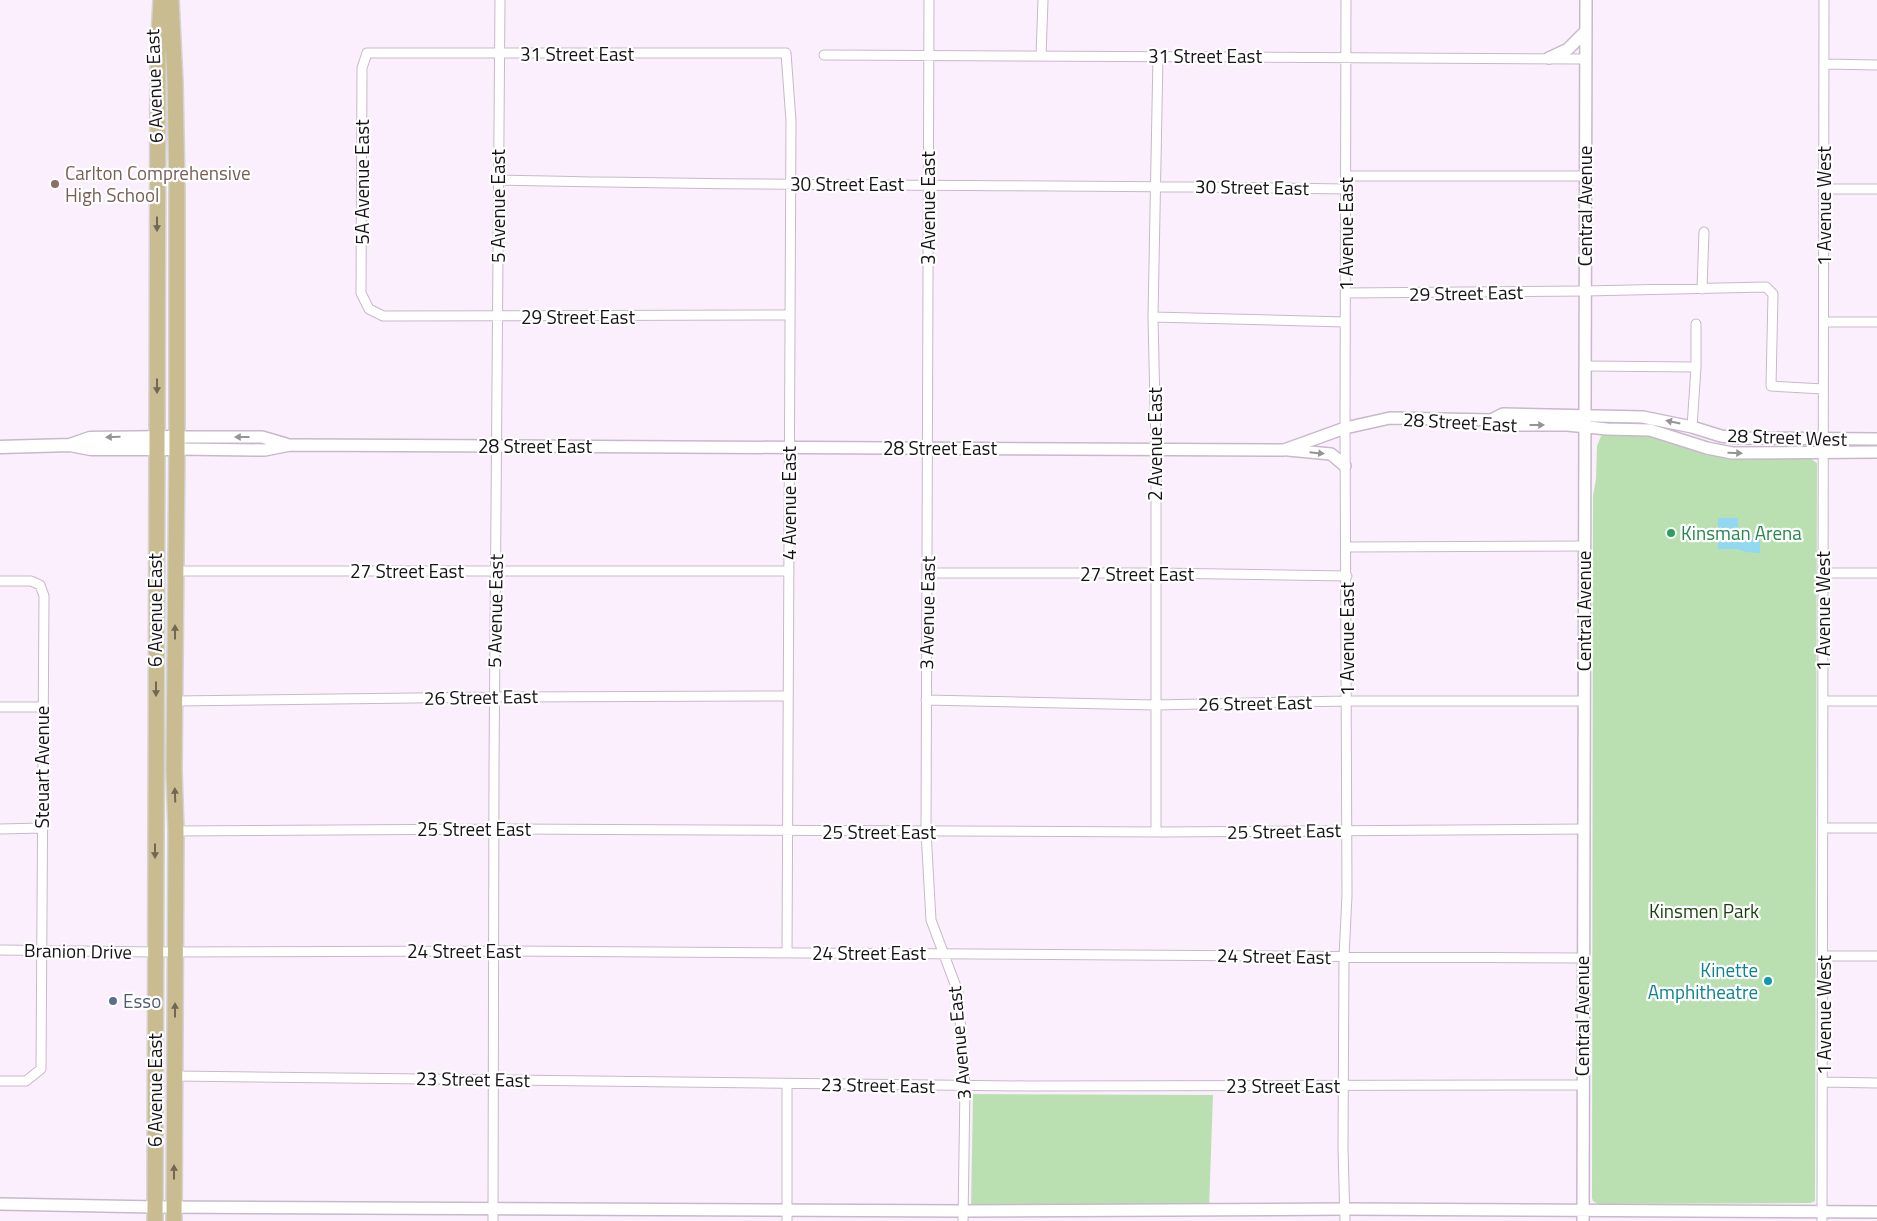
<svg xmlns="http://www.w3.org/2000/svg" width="1877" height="1221" font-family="'Titillium Web',sans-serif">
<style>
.green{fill:#bae0b1}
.water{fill:#91d8f0}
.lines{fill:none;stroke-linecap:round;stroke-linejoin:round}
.minor-casing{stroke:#c7b9ca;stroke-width:11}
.tertiary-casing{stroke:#c7b9ca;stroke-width:14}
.secondary-casing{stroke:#c7b9ca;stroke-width:15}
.primary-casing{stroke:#d5d4d5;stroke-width:18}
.minor{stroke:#fff;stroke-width:9}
.tertiary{stroke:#fff;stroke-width:11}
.secondary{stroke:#fff;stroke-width:12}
.primary{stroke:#c8bc90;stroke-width:15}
.oneway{fill:#706754}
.oneway2{fill:#979497}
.education-dot{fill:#8d6e63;stroke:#fff;stroke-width:2}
.leisure-dot{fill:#2e9e5b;stroke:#fff;stroke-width:2}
.culture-dot{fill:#0f9aa8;stroke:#fff;stroke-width:2}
.service-dot{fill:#5c6f8a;stroke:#fff;stroke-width:2}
.labels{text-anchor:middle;stroke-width:4.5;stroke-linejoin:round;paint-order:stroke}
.street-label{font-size:19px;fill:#171218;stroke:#fff}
.education-label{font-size:19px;fill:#785e54;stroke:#fff;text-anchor:start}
.leisure-label{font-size:19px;fill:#27864d;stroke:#fff;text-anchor:start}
.park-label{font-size:19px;fill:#193e0e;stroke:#fff}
.culture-label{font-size:19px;fill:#0d838f;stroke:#fff;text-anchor:end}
.service-label{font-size:19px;fill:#4e5e75;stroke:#fff;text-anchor:start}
</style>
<rect width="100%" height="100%" fill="#fbeffd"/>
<path class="green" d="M1606,434L1649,435L1728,458L1811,459L1817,463L1815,1198V1201L1811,1203L1598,1204L1593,1201L1592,1198L1593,496L1596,479L1597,446L1601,436Z
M973,1094L1213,1095L1209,1209H971Z"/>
<path class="water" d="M1718,518H1738V542L1751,535L1757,539L1760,537V553L1746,552L1738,549H1718Z"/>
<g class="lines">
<g class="minor-casing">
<path id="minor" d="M929,0L926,832L931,920L958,992L965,1086L963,1221
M824,55L1586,59
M1041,56L1043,0
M1824,64L1877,65
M1346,176H1585
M498,180C781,187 1064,184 1346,189
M1824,189H1877
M1702,289L1704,232
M1346,293L1585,291L1766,287L1773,294L1771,386L1823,389
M1153,317L1345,322
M1824,322H1877
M1585,366L1696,367
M1692,427L1696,367V324
M1346,547L1584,546
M175,571H789
M927,573H1156L1347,576
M1824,573H1877
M0,581H31L40,585L44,596L41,1069L26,1081H0
M926,700L1155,705L1347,701H1584
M175,701L494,697L788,696
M1823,701H1877
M0,707H42
M1823,828H1877
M0,829L42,828
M176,831L494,829L1162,832L1583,829
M1156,831V450L1153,317L1158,56
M0,950L155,952L493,951L1582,958
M787,953L791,121L786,53H367L362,68L361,293L369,309L383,316L789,315
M1824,956H1877
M174,1076L1028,1086L1582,1085
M1823,1082L1877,1083
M493,1221L494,765L500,0
M787,1221V1084
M1345,1221L1343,1148L1344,957L1347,895L1345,428L1346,0
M1822,1221C1824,814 1824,407 1824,0"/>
</g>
<g class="tertiary-casing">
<path id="tertiary" d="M1549,58L1568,49L1586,31
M1491,420L1503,414L1643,417L1692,427L1721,436L1735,438L1877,439
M177,437H262L286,444
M177,449L265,450L290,445L1284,450L1345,428L1390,418L1491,420L1502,425H1567L1607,429L1650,430L1707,448L1732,453L1877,452
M1288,450L1331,454L1345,466
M0,1204L155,1207L963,1211L1346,1209L1877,1212
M1583,1221L1586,0"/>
</g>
<g class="secondary-casing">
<path id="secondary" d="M70,445L90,438L177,437
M0,447L70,445L91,449H177"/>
</g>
<g class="primary-casing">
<path id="primary" d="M171,0L175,82L177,188V449L174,770L176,831L174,1221
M155,1221L158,55L161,0"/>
</g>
<use href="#minor" class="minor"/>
<use href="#tertiary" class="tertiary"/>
<use href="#secondary" class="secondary"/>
<use href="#primary" class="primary"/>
</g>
<defs><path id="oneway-solid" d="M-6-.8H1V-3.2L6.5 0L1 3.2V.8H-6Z" transform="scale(1.25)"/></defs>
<g class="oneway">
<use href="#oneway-solid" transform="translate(157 224) rotate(90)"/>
<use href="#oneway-solid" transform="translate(157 386) rotate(90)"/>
<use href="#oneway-solid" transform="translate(175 632) rotate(-90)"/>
<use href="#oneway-solid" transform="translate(156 689) rotate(90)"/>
<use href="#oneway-solid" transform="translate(175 795) rotate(-92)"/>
<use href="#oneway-solid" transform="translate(155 851) rotate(90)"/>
<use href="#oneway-solid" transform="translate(175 1010) rotate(-90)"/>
<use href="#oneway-solid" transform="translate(174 1172) rotate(-90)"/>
</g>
<g class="oneway2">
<use href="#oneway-solid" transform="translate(1673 422) rotate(-168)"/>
<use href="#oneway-solid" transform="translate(1537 425)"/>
<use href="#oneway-solid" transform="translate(113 437) rotate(179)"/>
<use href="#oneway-solid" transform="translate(242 437) rotate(-180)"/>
<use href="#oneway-solid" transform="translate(1317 453) rotate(6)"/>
<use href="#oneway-solid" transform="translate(1735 453) rotate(2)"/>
</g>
<circle class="education-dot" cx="55" cy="184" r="5"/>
<circle class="leisure-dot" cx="1671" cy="533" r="5"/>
<circle class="culture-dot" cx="1768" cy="981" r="5"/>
<circle class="service-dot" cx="113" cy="1001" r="5"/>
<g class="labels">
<g class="street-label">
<text x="577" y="61">31 Street East</text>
<text x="1205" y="63">31 Street East</text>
<text transform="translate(154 86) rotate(-92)" y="7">6 Avenue East</text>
<text transform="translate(362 182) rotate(-90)" y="7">5A Avenue East</text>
<text x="847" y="191">30 Street East</text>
<text transform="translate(1252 187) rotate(1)" y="7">30 Street East</text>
<text transform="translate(498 206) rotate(-90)" y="7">5 Avenue East</text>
<text transform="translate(1585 206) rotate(-90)" y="7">Central Avenue</text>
<text transform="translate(1824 206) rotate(-90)" y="7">1 Avenue West</text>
<text transform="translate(928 208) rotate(-90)" y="7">3 Avenue East</text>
<text transform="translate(1346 234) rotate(-90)" y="7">1 Avenue East</text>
<text transform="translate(1466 293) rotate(-1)" y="7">29 Street East</text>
<text x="578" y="324">29 Street East</text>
<text transform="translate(1460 422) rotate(3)" y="7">28 Street East</text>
<text transform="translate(1787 437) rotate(2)" y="7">28 Street West</text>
<text transform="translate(1155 444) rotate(-90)" y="7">2 Avenue East</text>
<text x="535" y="453">28 Street East</text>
<text x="940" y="455">28 Street East</text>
<text transform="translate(789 503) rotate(-90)" y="7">4 Avenue East</text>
<text x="407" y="578">27 Street East</text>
<text x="1137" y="581">27 Street East</text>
<text transform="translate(155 610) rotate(-90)" y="7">6 Avenue East</text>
<text transform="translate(495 611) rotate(-89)" y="7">5 Avenue East</text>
<text transform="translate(1584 611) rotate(-90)" y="7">Central Avenue</text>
<text transform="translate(1823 611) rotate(-90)" y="7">1 Avenue West</text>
<text transform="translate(927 613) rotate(-89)" y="7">3 Avenue East</text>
<text transform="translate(1347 639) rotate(-90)" y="7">1 Avenue East</text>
<text transform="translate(481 697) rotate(-1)" y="7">26 Street East</text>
<text transform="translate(1255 703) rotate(-1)" y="7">26 Street East</text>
<text transform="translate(42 767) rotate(-90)" y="7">Steuart Avenue</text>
<text x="474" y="836">25 Street East</text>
<text transform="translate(1284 831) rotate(-1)" y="7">25 Street East</text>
<text x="879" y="839">25 Street East</text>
<text transform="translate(78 951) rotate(1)" y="7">Branion Drive</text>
<text x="464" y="958">24 Street East</text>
<text x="869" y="960">24 Street East</text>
<text transform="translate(1274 956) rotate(1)" y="7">24 Street East</text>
<text transform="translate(1824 1015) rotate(-90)" y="7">1 Avenue West</text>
<text transform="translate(1582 1016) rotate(-90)" y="7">Central Avenue</text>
<text transform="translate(959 1043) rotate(-95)" y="7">3 Avenue East</text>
<text transform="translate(473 1079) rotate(1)" y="7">23 Street East</text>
<text transform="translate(878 1085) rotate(1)" y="7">23 Street East</text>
<text x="1283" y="1093">23 Street East</text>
<text transform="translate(155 1090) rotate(-90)" y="7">6 Avenue East</text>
</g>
<g class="education-label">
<text x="65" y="180">Carlton Comprehensive<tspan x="65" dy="22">High School</tspan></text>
</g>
<g class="leisure-label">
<text x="1681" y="540">Kinsman Arena</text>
</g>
<g class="park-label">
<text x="1704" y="918">Kinsmen Park</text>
</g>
<g class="culture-label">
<text x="1758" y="977">Kinette<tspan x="1758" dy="22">Amphitheatre</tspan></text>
</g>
<g class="service-label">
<text x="123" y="1008">Esso</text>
</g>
</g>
</svg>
